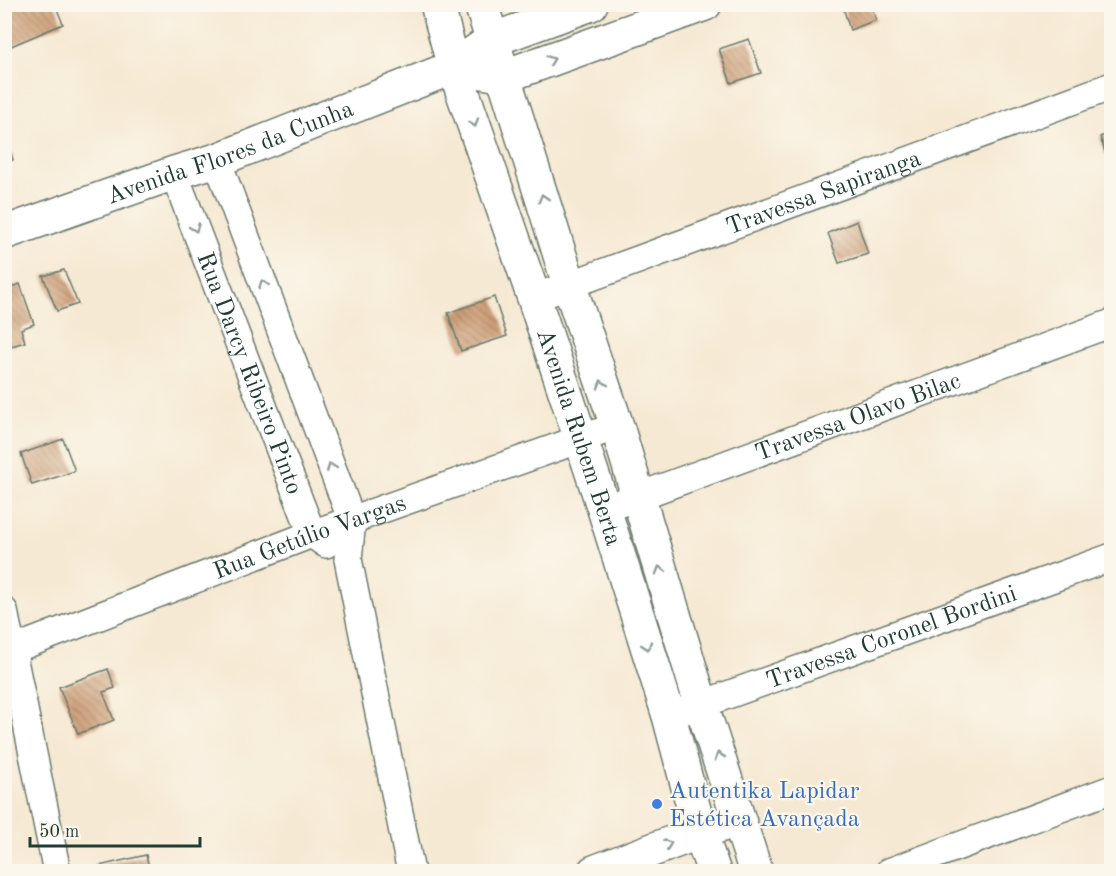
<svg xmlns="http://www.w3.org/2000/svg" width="1116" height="876" font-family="'Old Standard TT',serif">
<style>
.building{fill:url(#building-back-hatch)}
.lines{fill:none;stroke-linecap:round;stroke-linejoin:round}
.street-casing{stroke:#6a796c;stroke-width:30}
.secondary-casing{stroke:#6a796c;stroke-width:36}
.street{stroke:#fff;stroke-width:27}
.secondary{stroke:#fff;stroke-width:33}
.oneway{stroke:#8f9e9a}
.shop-dot{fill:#3f7fe0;stroke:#fbf7ec;stroke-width:2}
.labels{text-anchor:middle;stroke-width:4.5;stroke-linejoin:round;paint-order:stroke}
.street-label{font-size:24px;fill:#1f3d34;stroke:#fbf7ec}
.shop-label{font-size:24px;fill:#366cbe;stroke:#fbf7ec;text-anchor:start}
</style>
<defs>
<pattern id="building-back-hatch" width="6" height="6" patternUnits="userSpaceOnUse" patternTransform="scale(1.5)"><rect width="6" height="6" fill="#cd9e77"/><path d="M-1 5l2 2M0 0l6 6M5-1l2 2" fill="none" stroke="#a68262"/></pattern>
</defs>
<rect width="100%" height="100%" fill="#fbf7ec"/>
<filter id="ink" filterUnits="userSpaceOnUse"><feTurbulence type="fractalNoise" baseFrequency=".0167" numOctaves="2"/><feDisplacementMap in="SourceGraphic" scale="12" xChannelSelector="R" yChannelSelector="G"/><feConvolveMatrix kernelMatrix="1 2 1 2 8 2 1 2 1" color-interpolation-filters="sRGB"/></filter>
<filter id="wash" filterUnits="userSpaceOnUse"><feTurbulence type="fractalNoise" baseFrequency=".008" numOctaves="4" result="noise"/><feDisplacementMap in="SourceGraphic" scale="24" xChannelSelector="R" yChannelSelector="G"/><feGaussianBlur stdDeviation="1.35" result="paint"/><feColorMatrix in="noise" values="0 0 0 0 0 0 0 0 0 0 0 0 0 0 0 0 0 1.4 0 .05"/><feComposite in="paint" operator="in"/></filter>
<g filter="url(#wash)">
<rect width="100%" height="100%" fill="#f6e9d3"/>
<g id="blocks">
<path class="building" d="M4,4H55L63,24L4,49Z
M842,4H871L876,20L850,30Z
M749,39L761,73L731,83L719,49Z
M4,130L13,160L4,163Z
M1112,132V170H1111L1100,137Z
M857,221L868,254L839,263L828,233Z
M64,270L78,304L57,311L43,276Z
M20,284L34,324L21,329L25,342L5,348L4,290Z
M494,297L507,336L461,351L448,313Z
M63,439L75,471L32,485L21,454Z
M108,669L115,688L103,692L114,720L78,734L59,687Z
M146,855L150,872H101L99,866Z"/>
</g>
</g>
<g filter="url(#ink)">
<use href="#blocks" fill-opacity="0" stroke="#6a796c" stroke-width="1.5"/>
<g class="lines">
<g class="street-casing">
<g id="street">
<path d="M217,160L352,521L348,559L411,872"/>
<path id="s1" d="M174,173L312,534L326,544"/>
<path id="s2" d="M534,298L1112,86"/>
<path id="s3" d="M604,509L1112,323"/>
<path d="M4,611L57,872"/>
<path id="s4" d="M4,653L312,534L617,426"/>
<path id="s5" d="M669,716L1112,557"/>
<path d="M889,872L1112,789"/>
</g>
</g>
<g class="secondary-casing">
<g id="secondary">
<path id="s6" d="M437,4L454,67L534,298L604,509L669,716L700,832L714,872"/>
<path d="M481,4L569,284L617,426L701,704L756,872"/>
<path d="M483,72L505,76L705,4"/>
<path id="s7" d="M4,233L174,173L217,160L454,67L492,40L591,4"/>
<path d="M594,872L700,832L722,825"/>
</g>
</g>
<use href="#street" class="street"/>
<use href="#secondary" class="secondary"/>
</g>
<defs><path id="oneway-chevron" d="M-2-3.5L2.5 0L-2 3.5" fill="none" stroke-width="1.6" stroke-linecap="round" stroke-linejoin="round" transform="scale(1.5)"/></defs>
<g class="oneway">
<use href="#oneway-chevron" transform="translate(551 60) rotate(-20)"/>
<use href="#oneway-chevron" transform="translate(474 123) rotate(71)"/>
<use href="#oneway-chevron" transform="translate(543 198) rotate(-107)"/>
<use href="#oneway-chevron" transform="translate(195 228) rotate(69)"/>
<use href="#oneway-chevron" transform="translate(263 284) rotate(-111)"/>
<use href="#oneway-chevron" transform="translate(602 384) rotate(-108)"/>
<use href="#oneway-chevron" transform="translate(331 467) rotate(-111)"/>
<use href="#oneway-chevron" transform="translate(660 570) rotate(-107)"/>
<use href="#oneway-chevron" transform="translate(647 646) rotate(72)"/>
<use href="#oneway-chevron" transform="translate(719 756) rotate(-109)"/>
<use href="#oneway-chevron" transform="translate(668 844) rotate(-21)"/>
</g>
</g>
<circle class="shop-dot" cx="657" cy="804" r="6"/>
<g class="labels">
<g class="street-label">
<text dy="8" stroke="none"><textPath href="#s7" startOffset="240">Avenida Flores da Cunha</textPath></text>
<text dy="8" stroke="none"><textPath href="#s2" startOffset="308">Travessa Sapiranga</textPath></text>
<text dy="8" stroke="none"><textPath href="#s1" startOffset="214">Rua Darcy Ribeiro Pinto</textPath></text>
<text dy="8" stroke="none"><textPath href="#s3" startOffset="270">Travessa Olavo Bilac</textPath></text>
<text dy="8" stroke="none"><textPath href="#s6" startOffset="456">Avenida Rubem Berta</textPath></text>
<text dy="8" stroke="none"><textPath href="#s4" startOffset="327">Rua Getúlio Vargas</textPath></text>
<text dy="8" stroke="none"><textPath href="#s5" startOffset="236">Travessa Coronel Bordini</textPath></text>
</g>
<g class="shop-label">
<text x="669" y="798">Autentika Lapidar<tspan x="669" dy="28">Estética Avançada</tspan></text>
</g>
</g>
<rect width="1116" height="876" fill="none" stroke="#fbf7ec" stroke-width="24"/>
<path d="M30 837v9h170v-9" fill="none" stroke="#1f3d34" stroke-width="3"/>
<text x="39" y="837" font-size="18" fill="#1f3d34" stroke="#fbf7ec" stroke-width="4.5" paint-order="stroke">50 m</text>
</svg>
